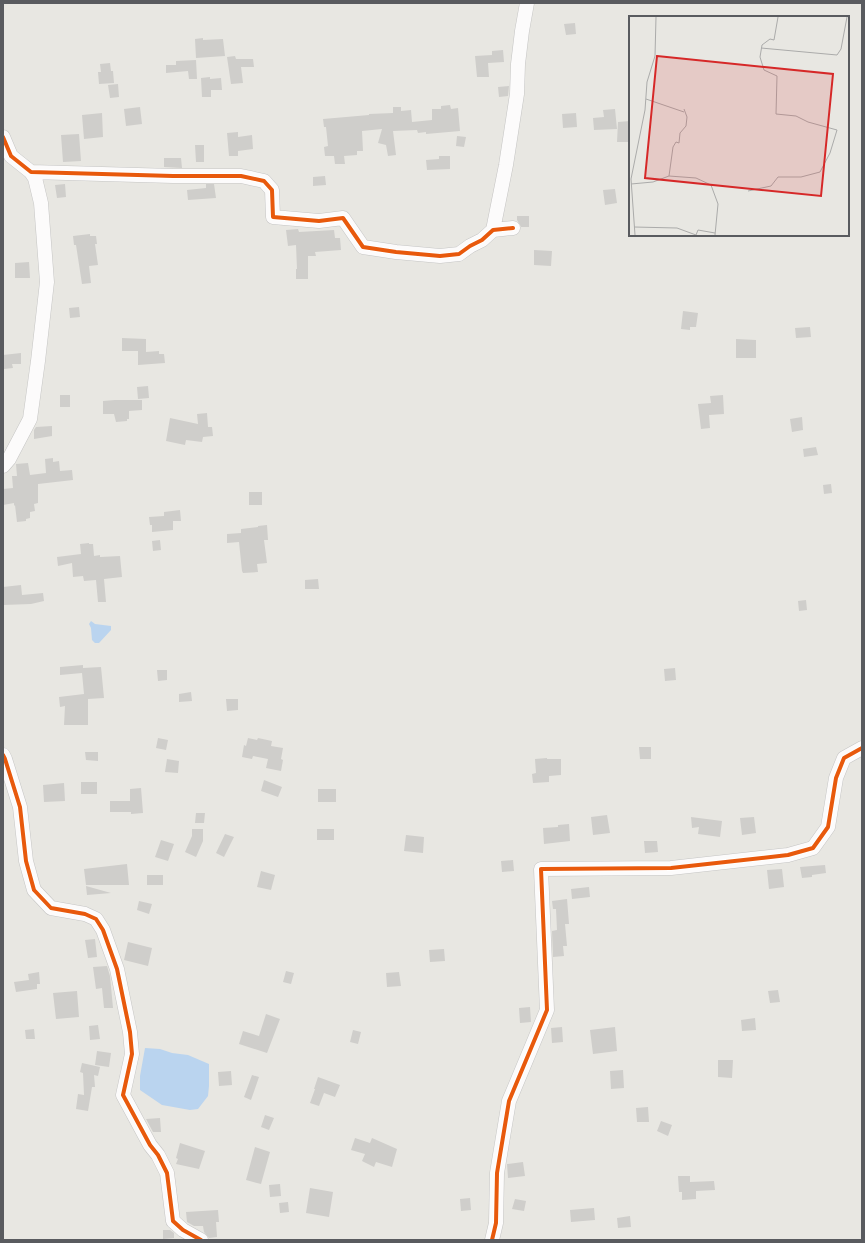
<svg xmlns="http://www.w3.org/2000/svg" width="865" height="1243" font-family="'Space Grotesk',sans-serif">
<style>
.water{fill:#bad4ef}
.building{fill:#cfcecb}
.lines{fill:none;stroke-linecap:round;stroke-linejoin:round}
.minor-casing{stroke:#c5c5c4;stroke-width:15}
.minor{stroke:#fcfbfb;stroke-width:14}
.cycleway-casing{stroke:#fff;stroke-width:6}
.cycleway{stroke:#e8590c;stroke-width:4}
.inset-road{fill:none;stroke:#ababaa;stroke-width:1}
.view{fill:#d62828;fill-opacity:0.15;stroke:#d62828;stroke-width:2}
.inset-edge{fill:none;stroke:#595b5f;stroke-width:2}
</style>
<rect width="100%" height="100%" fill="#e8e7e2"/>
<path class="water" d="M91,621L95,624L111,626V630L99,643H95L92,640L91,628L89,624Z
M145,1048L160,1049L172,1053L188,1055L209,1064V1086L208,1096L198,1109L190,1110L162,1105L140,1090V1076Z"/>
<path class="building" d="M575,23L576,34L566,35L564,24Z
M203,38V40L223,39L225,56L196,58L195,39Z
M503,50L504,62L488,63L489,77H477L475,56L492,55V51Z
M235,56L236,59H253L254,67H241L243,83L231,84L227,57Z
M196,60L197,79H189L188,71L166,73V65H176V61Z
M110,63L111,71H113L114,83L99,84L98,72H101L100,64Z
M210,77V79L221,78L222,90H211V97H202L201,78Z
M118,84L119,97L110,98L108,85Z
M509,86L508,96L499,97L498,87Z
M450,105L451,109L458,108L460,131L426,134V132L418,133L417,130L393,131L396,155L388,156L386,145L378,143L382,129L362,131L363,151H357V155L344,156L345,164H335L334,156H325L324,147L328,146L326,127H324L323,119L369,115V114L393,113V107H401V111L411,110L412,122L432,120V109H441V106Z
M140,107L142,124L126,126L124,109Z
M615,109L617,129L594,130L593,118L604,117L603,110Z
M102,113L103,137L84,139L82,115Z
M576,113L577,127L563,128L562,114Z
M630,121V142H617L618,122Z
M238,132V137L252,135L253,149L238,151V156H229L227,133Z
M79,134L81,161L63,162L61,135Z
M457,136L466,137L464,147L456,146Z
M195,145H204V162H196Z
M439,156H450V169L427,170L426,160L439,159Z
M164,158H181L182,168L164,167Z
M325,176L326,185L313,186V177Z
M65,184L66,197L57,198L55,185Z
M206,184H214L216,198L188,200L187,190L206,188Z
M615,189L617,203L605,205L603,190Z
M517,216H529V227H521L517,220Z
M298,229L299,232L334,230L335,238H340L341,250L315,252L316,256H308V279H296V269H297L296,245L288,246L286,230Z
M90,234V236H96L97,244H95L98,265L89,266L91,283L82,284L76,245H74L73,236Z
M534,250L552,251L551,266L534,265Z
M29,262L30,278H15V263Z
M79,307L80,317L70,318L69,308Z
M683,311L698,313L696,327H690V330L681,329Z
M810,327L811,337L796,338L795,328Z
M122,338L146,339V352L159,351V354H164L165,363L138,365V351H122Z
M736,339L756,340V358H736Z
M21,353V364H12L13,368L4,369L3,355Z
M148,386L149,398L138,399L137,387Z
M60,395H70V407H60Z
M723,395L724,414L709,415L710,428L701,429L698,404L711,403L710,396Z
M115,400H142V410L129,411V419H127V421L116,422L114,414H103V401Z
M207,413L208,427H212L213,436L203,437L202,442L186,440L185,445L166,441L170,418L198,424L197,414Z
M802,417L803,430L792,432L790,419Z
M52,426V436L34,439V430L36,427Z
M816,447L818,455L804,457L803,449Z
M53,458V462L59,461L60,471L72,470L73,480L38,484V503L34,504L35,511L30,512V518L26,519V521L17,522L15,505L14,506V503L3,505V489L13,488L12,476H17L16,464L28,463L30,475L46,473L45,459Z
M831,484L832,493L824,494L823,485Z
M249,492H262V505H249Z
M180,510L181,521H173V530L152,532V525H150L149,517L164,516V512Z
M267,525L268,540H264L267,563L257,564L258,572L243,573L242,571L239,542L227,543V534L241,533V529L258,527V526Z
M160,540L161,550L153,551L152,541Z
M89,543V544H93L94,556L100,555V557L120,556L122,577L104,579L106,602H98L96,580L84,581L83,576L73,577L72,563L58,566L57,557L81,554L80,544Z
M318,579L319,589H305V580Z
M21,585L22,595L43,593L44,601L31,604L3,605V587Z
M806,600L807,610L799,611L798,601Z
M83,665V668L101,667L104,698L88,699V725H64L65,706L60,707L59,697L84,694L82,673L60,675V667Z
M675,668L676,680L665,681L664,669Z
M157,670H167V680L158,681Z
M191,692L192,701L179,702V694Z
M226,699H238V710L227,711Z
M158,738L168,740L166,750L156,748Z
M248,738L257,740L258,738L272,741L271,746L283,748L281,759L283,760L281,771L266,768L268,759L253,756L252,759L242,757L244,745L246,746Z
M639,747H651V759H640Z
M85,752H98V761L86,760Z
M547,758V759H561V775L549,776V782L533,783L532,774L536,773L535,759Z
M167,759L179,761L178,773L165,772Z
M264,780L282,787L278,797L261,791Z
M81,782H97V794H81Z
M64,783L65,801L44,802L43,785Z
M141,788L143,813L131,814V812H110V801H130V789Z
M318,789H336V802H318Z
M196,813H205L204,823H195Z
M607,815L610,833L593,835L591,817Z
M691,817L722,821L720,837L698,834L699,827L692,828Z
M754,817L756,833L742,835L740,818Z
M569,824L570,841L544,844L543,828L558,827V825Z
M192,829H203V841L196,857L185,852L192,836Z
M317,829H334V840H317Z
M225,834L234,837L224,857L216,853Z
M406,835L424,837L423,853L404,851Z
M161,840L174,844L168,861L155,857Z
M644,841H657L658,852L645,853Z
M513,860L514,871L502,872L501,861Z
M127,864L129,885H86L84,869Z
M825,865L826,873L812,875V877L802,878L800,867Z
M782,869L784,887L769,889L767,870Z
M261,871L275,875L271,890L257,887Z
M147,875H163V885H147Z
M86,886L111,893L87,895Z
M589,887L590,897L572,899L571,889Z
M567,899L569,924H565L567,946H563L564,956L553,957L552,931L557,930L556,909H553L552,901Z
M139,901L152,904L149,914L137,910Z
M95,939L97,957L88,958L85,940Z
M128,942L152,948L148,966L124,960Z
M444,949L445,961L430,962L429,950Z
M107,966L110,976L113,1008H104L102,988L96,989L93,967Z
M286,971L294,973L291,984L283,982Z
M39,972L40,984H37V989L16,992L14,982L29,980L28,974Z
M399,972L401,986L387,987L386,973Z
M778,990L780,1002L770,1003L768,991Z
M77,991L79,1017L56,1019L53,993Z
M530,1007L531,1022L520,1023L519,1008Z
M266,1014L280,1019L267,1053L239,1044L243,1031L259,1036Z
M755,1018L756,1030L742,1031L741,1020Z
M98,1025L100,1039L90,1040L89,1026Z
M562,1027L563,1042L552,1043L551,1028Z
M615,1027L617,1051L593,1054L590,1030Z
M34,1029L35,1039H26L25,1030Z
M353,1030L361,1032L358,1044L350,1042Z
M97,1051L111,1053L109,1067L95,1065Z
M718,1060H733L732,1078L718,1077Z
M82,1063L100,1067L98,1076L94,1075L95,1087H92L88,1111L76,1109L78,1094L84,1095L83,1073L80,1072Z
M623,1070L624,1088L611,1089L610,1071Z
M231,1071L232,1085L219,1086L218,1072Z
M252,1075L259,1077L251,1100L244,1097Z
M318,1077L340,1085L335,1097L324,1093L319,1106L310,1103L315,1089H314Z
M648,1107L649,1122H637L636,1108Z
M265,1115L274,1118L269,1130L261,1127Z
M160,1118L161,1132H153L146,1119Z
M661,1121L672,1125L668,1136L657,1131Z
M355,1138L370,1143L372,1138L397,1149L392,1167L376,1162L374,1167L362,1161L365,1154L351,1150Z
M180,1143L205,1151L199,1169L176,1164L178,1159L176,1158Z
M255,1147L270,1152L261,1184L246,1180Z
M523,1162L525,1176L508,1178L507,1164Z
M678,1176H690V1182L714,1181L715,1190L696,1191V1199L682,1200V1192H679Z
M280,1184L281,1196L270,1197L269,1185Z
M310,1188L333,1192L329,1217L306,1213Z
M470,1198L471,1210L461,1211L460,1199Z
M515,1199L526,1201L524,1211L512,1209Z
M288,1202L289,1212L280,1213L279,1203Z
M594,1208L595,1220L571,1222L570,1210Z
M218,1210L219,1222H216L217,1237L209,1238L204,1232L203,1226H194L187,1222L186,1212Z
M630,1216L631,1227L618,1228L617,1218Z
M163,1230H170L174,1233V1238L163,1239Z"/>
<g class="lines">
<g class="minor-casing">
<path id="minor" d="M3,137L11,156L31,172L173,176H241L264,181L272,190L273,217L319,221L343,218L363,247L396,252L440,256L459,254L470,246L482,240L493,230L513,228
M493,230L506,165L517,94L518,64L522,31L527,3
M3,466L9,459L30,419L38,361L47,282L41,203L35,178L31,172
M3,755L5,759L20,807L26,861L34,890L51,908L85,914L96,919L103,930L117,969L130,1032L132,1054L123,1095L150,1145L158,1155L167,1173L173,1221L183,1230L201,1240
M492,1240L496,1223L497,1173L509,1101L547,1010L541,869L671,868L788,855L813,848L828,827L836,778L844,758L862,748"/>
</g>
<use href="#minor" class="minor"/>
<g class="cycleway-casing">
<path id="cycleway" d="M3,137L11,156L31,172L173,176H241L264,181L272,190L273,217L319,221L343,218L363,247L396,252L440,256L459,254L470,246L482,240L493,230L513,228
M3,755L5,759L20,807L26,861L34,890L51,908L85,914L96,919L103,930L117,969L130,1032L132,1054L123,1095L150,1145L158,1155L167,1173L173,1221L183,1230L201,1240
M492,1240L496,1223L497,1173L509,1101L547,1010L541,869L671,868L788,855L813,848L828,827L836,778L844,758L862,748"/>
</g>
<use href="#cycleway" class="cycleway"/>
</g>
<g transform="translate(629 16)">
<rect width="220" height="220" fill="#e8e7e2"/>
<path class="inset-road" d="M132,32L208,39L212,33L218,1M17,83L55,96M40,160L67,162L82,169L89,188L86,219M2,168L24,166L40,160L44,131L47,126L50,127L51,117L57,110L58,101L55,93M119,175L142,170L149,161H172L191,156L201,137L208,114L179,106L167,100L147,98L148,60L135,54L131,41L133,29L141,23L145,24L149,1M5,211L48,212L67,219L69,214L86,217M6,219L2,163L16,94L18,66L26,40L27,1"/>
<path class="view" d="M28,40L204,58L192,180L16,162Z"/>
<rect width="220" height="220" class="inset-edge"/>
</g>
<rect width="865" height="1243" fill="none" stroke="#595b5f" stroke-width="8"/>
</svg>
